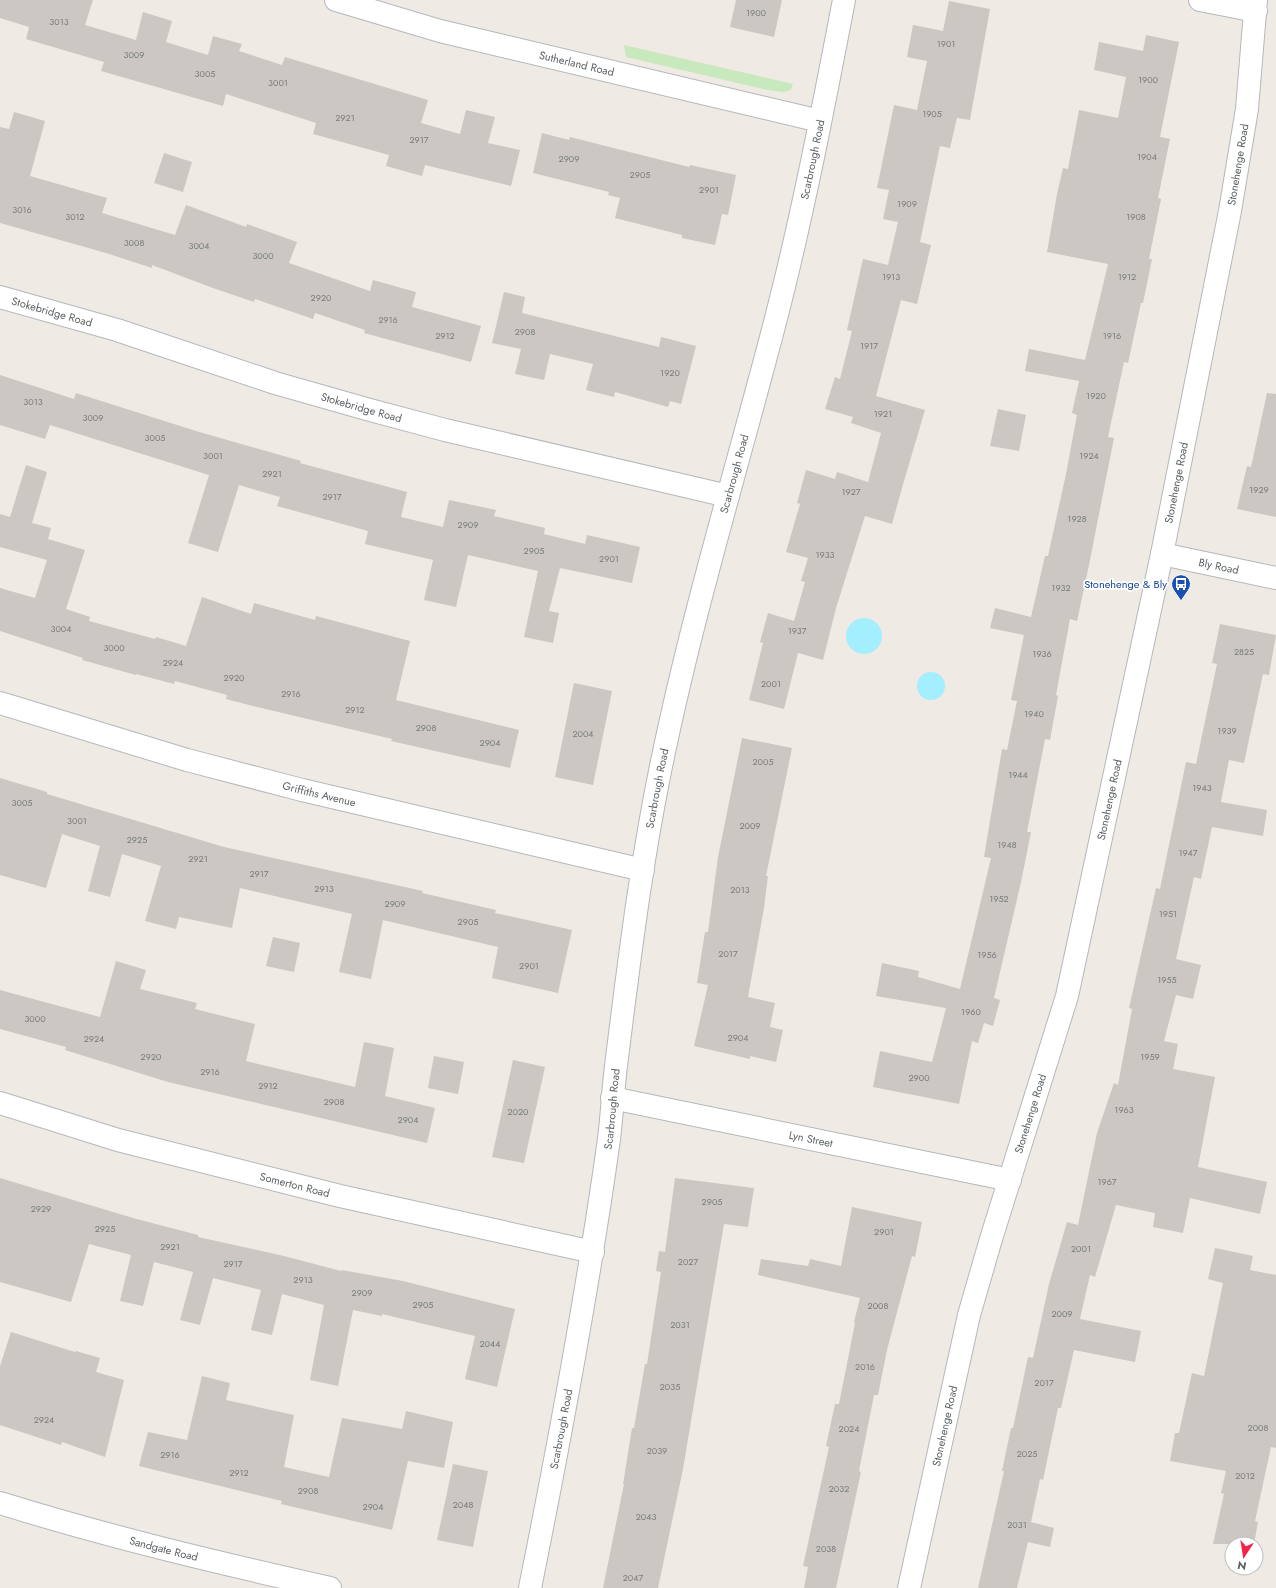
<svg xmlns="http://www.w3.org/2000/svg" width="1276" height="1588" font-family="Jost,sans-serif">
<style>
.green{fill:#c8e9be}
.water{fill:#a3eeff}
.building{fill:#ccc7c2}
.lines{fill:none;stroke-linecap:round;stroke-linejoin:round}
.minor-casing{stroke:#b4b8bb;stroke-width:24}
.minor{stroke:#fff;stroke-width:22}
.labels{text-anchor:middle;stroke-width:3.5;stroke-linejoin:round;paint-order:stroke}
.number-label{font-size:9px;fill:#777b7c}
.street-label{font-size:11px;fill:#5b6265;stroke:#fff}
.transit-label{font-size:11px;fill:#164399;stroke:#fff;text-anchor:end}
</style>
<rect width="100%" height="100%" fill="#efeae3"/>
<path class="green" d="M624,45L793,84L791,90L784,92L767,90L626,57Z"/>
<path class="water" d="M846 636a18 18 0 1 1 36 0a18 18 0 1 1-36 0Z
M917 686a14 14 0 1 1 28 0a14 14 0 1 1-28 0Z"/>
<path class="building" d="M0,0H93L85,25L136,40L143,12L172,21L166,42L208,55L213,36L242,44L239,51L282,65L285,57L428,100L421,123L460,134L466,110L495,117L488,143L520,150L511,186L425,165L422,176L386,166L389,155L313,134L316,123L226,94L223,106L101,71L104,62L26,39L29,27L0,18Z
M736,0H782L774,37L730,27Z
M949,1L990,9L970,120L957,118L950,148L940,146L920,242L931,245L917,304L901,300L876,396L925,410L904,481L892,524L865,516L836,608L823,660L798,653L784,709L749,700L763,643L760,642L768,613L794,621L805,582L801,581L808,558L786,552L800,504L797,503L806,470L835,479L837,472L868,482L881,433L851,423L853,417L825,409L835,377L840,379L852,331L847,330L863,259L888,265L898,222L883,219L889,190L877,188L894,105L917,110L927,61L907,57L913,25L943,31Z
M1146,35L1179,42L1160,137L1170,139L1158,198L1161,199L1149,259H1152L1143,303H1141L1128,363L1124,362L1108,437L1114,438L1089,565L1077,621L1070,619L1056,695L1058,696L1050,740L1045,739L1027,832H1031L1021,882L994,998L1000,1000L993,1026L984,1023L978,1043L972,1041L959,1104L873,1087L880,1051L932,1062L946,1008L876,996L882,963L919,971L918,977L960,989L991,858L984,857L1002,749L1007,750L1017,701L1011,700L1024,635L990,628L995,608L1031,617L1045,556H1048L1066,474L1077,415L1072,413L1079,381L1025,371L1029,349L1085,360L1108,264L1047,252L1057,194L1063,168L1068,169L1079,110L1118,118L1126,77L1094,70L1099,42L1143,51Z
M14,112L45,121L30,176L107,198L102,213L175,235L186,205L246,227L247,224L297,242L289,263L370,291L373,280L416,292L412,307L481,326L471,362L364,333L365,330L315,313L313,319L255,299L254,302L213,288L152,265V268L106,253L0,223V127L9,129Z
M542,133L569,140L570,137L689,167L690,165L736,175L728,215L722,214L715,245L682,238V235L615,218L620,198L608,195L609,192L533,173Z
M164,153L192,162L183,192L154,183Z
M504,292L525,297L522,313L659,347L661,337L696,346L681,404L670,401L668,407L615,392L614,397L586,390L593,364L550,354L544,380L515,374L521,349L492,343Z
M0,375L74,399L76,393L196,431L301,461L300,463L407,492L401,517L443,527L449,500L496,510L494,516L545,528L544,534L585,544L587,535L640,547L632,583L560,568L549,611L559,613L553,643L524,637L538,571L468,555L456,607L424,600L433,560L365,544L368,531L277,506L280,497L239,485L218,552L188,543L209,475L50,425L45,439L0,425Z
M1267,393L1276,394V517L1237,509L1247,466L1251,467Z
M998,409L1026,415L1019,451L990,446Z
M26,465L47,472L32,523L51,528L48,539L85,550L66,609L90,617L89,621L155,639L156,637L186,646L202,597L251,614L254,603L315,620L316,616L410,641L396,700L519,730L510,768L391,741L392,739L249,705L226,699L227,695L175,681L174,684L136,674V675L82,660L83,658L0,631V588L35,598L47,560L0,547V514L10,517Z
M1220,624L1276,635L1269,675L1263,674L1244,763L1229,760L1221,802L1267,810L1263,836L1212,827L1201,879L1194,877L1176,959L1201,965L1193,999L1176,995L1164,1041L1178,1044L1173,1069L1215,1077L1198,1167L1267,1182L1260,1214L1190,1198L1183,1233L1153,1227L1155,1213L1116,1205L1095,1277L1090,1275L1080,1319L1141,1331L1135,1362L1074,1350L1061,1408H1058L1043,1480L1040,1479L1031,1522L1054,1528L1050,1547L1028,1542L1017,1588H978L1004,1471H1002L1011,1428H1013L1028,1357L1033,1358L1049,1284L1067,1222L1078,1225L1097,1133L1114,1083L1118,1085L1132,1009L1129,1008L1156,888L1160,889L1186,762L1196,764L1217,664L1212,663Z
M574,683L612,691L593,785L555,777Z
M742,738L792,748L766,876H768L764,908L748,997L775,1003L770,1027L783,1030L776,1062L750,1056V1059L694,1046L708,985L697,983L705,932H708L718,857Z
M0,778L47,792V794L224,847L423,891L422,893L496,910L495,913L572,930L558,993L492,978L498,947L383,920L371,979L339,972L352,914L240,888L232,928L179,917L176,929L145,921L161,866L122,854L110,897L88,891L100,846L62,834L46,888L0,875Z
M273,937L300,943L294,972L266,966Z
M116,961L146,970L140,989L197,1003L195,1009L255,1024L246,1061L355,1087L364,1042L394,1048L385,1096L435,1108L427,1143L168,1082L65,1050L66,1047L0,1029V990L100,1017Z
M434,1056L464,1062L458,1094L428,1088Z
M513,1060L545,1067L524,1163L492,1157Z
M0,1178L133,1218L198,1235V1237L284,1256L341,1271L342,1270L403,1281L515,1309L497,1387L465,1379L475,1336L382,1314V1316L353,1310L338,1386L310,1380L324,1305L282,1294L272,1335L251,1330L261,1290L213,1278L200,1325L180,1320L193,1272L154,1262L143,1306L120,1301L131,1255L89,1244L71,1302L0,1282Z
M675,1178L754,1188L748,1227L724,1224L683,1469L658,1588H603L624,1484H623L632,1428H634L645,1364H647L661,1272L656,1271L659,1251L665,1252Z
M852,1207L922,1222L915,1257L912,1256L887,1350L878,1395H874L859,1471L861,1472L836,1588H804L808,1567L803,1566L829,1447L826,1446L835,1404H839L855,1323L854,1322L860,1298L758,1275L761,1259L808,1266L810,1259L841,1266Z
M1215,1248L1253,1256L1250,1270L1276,1275V1448L1271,1447L1255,1521L1258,1522L1254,1544H1213L1224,1494L1221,1493L1226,1471L1170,1461L1175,1433H1179L1192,1373L1204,1376L1223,1283L1208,1279Z
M11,1332L75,1352L76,1351L100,1358L96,1372L124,1380L105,1457L62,1442L61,1445L0,1425V1366Z
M202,1376L230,1383L226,1400L294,1415L284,1467L329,1477L342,1418L402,1429L406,1411L453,1422L444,1468L408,1461L392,1530L281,1504L282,1501L139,1466L148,1432L187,1440Z
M453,1464L488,1471L473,1547L437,1540Z"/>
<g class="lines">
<g class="minor-casing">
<g id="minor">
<path id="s1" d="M336,0L440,31L820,121"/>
<path d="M1200,0L1256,11"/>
<path id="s2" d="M0,297L117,330L275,383L370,410L445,430L728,496"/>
<path id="s3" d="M1162,554L1276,578"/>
<path id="s4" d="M0,703L187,760L302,790L643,870"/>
<path id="s5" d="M612,1098L1010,1180"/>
<path id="s6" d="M0,1103L118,1140L340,1196L593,1252"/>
<path id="s7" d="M0,1503C109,1537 219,1563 330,1588"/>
<path id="s8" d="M530,1588C560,1439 588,1290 609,1139C612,1115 613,1090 616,1066C629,961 642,855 664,752C694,609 737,468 774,326C802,219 823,109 844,0"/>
<path id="s9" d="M909,1588L969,1315L991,1239L1067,996L1162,554L1230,211L1247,109L1256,0"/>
</g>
</g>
<use href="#minor" class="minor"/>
</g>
<defs>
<g id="bus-pin" transform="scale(1)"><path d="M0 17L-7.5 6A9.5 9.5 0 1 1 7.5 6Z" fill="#1a4fb4" stroke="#fff"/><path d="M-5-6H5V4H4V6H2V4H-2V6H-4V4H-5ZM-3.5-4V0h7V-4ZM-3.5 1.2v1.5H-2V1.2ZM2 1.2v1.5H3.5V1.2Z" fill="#fff"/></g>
</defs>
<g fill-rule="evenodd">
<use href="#bus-pin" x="1181" y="584"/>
</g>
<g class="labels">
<g class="number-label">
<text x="756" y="16">1900</text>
<text x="59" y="25">3013</text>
<text x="946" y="47">1901</text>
<text x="134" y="58">3009</text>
<text x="205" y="77">3005</text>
<text x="1148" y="83">1900</text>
<text x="278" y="86">3001</text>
<text x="932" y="117">1905</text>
<text x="345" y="121">2921</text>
<text x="419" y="143">2917</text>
<text x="1147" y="160">1904</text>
<text x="569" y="162">2909</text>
<text x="640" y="178">2905</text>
<text x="709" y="193">2901</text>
<text x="907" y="207">1909</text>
<text x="22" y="213">3016</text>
<text x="75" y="220">3012</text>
<text x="1136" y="220">1908</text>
<text x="134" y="246">3008</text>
<text x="199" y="249">3004</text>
<text x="263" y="259">3000</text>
<text x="891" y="280">1913</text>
<text x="1127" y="280">1912</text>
<text x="321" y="301">2920</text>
<text x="388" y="323">2916</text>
<text x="525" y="335">2908</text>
<text x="445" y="339">2912</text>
<text x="1112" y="339">1916</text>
<text x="869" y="349">1917</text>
<text x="670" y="376">1920</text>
<text x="1096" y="399">1920</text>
<text x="33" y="405">3013</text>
<text x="883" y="417">1921</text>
<text x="93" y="421">3009</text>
<text x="155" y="441">3005</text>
<text x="213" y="459">3001</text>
<text x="1089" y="459">1924</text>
<text x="272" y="477">2921</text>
<text x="1259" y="493">1929</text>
<text x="851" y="495">1927</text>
<text x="332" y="500">2917</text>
<text x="1077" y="522">1928</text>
<text x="468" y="528">2909</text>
<text x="534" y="554">2905</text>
<text x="825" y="558">1933</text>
<text x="609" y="562">2901</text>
<text x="1061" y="591">1932</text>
<text x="61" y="632">3004</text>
<text x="797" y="634">1937</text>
<text x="114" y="651">3000</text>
<text x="1244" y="655">2825</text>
<text x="1042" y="657">1936</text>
<text x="173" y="666">2924</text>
<text x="234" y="681">2920</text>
<text x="771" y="687">2001</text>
<text x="291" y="697">2916</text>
<text x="355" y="713">2912</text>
<text x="1034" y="717">1940</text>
<text x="426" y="731">2908</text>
<text x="1227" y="734">1939</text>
<text x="583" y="737">2004</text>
<text x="490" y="746">2904</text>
<text x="763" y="765">2005</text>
<text x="1018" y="778">1944</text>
<text x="1202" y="791">1943</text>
<text x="22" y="806">3005</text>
<text x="77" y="824">3001</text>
<text x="750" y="829">2009</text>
<text x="137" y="843">2925</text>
<text x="1007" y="848">1948</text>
<text x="1188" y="856">1947</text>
<text x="198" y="862">2921</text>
<text x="259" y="877">2917</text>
<text x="324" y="892">2913</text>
<text x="740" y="893">2013</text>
<text x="999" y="902">1952</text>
<text x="395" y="907">2909</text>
<text x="1168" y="917">1951</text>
<text x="468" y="925">2905</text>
<text x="728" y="957">2017</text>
<text x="987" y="958">1956</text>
<text x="529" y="969">2901</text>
<text x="1167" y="983">1955</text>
<text x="971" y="1015">1960</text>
<text x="35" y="1022">3000</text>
<text x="738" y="1041">2904</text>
<text x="94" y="1042">2924</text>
<text x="151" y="1060">2920</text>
<text x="1150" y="1060">1959</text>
<text x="210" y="1075">2916</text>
<text x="919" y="1081">2900</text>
<text x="268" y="1089">2912</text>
<text x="334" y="1105">2908</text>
<text x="1124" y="1113">1963</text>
<text x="518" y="1115">2020</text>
<text x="408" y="1123">2904</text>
<text x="1107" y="1185">1967</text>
<text x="712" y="1205">2905</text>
<text x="41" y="1212">2929</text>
<text x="105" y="1232">2925</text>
<text x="884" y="1235">2901</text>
<text x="170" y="1250">2921</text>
<text x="1081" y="1252">2001</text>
<text x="688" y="1265">2027</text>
<text x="233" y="1267">2917</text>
<text x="303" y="1283">2913</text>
<text x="362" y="1296">2909</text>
<text x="423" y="1308">2905</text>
<text x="878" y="1309">2008</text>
<text x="1062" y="1317">2009</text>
<text x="680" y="1328">2031</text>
<text x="490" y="1347">2044</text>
<text x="865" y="1370">2016</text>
<text x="1044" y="1386">2017</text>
<text x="670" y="1390">2035</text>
<text x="44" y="1423">2924</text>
<text x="1258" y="1431">2008</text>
<text x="849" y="1432">2024</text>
<text x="657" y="1454">2039</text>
<text x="1027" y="1457">2025</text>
<text x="170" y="1458">2916</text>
<text x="239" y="1476">2912</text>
<text x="1245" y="1479">2012</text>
<text x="839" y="1492">2032</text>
<text x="308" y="1494">2908</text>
<text x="463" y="1508">2048</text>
<text x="373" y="1510">2904</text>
<text x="646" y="1520">2043</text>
<text x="1017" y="1528">2031</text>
<text x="826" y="1552">2038</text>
<text x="633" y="1581">2047</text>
</g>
<g class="street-label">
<text dy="4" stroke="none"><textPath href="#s1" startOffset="249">Sutherland Road</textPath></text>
<text dy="4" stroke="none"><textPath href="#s8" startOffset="1458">Scarbrough Road</textPath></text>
<text dy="4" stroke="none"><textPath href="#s9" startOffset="1462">Stonehenge Road</textPath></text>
<text dy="4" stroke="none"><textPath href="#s2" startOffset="54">Stokebridge Road</textPath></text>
<text dy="4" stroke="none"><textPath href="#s2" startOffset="378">Stokebridge Road</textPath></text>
<text dy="4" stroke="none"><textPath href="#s8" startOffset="1134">Scarbrough Road</textPath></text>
<text dy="4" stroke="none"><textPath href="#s9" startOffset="1138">Stonehenge Road</textPath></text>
<text dy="4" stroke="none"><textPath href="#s3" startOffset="58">Bly Road</textPath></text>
<text dy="4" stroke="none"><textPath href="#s8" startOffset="810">Scarbrough Road</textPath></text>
<text dy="4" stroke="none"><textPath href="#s4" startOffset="332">Griffiths Avenue</textPath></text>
<text dy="4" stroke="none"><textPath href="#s9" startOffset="814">Stonehenge Road</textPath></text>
<text dy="4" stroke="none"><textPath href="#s8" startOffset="486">Scarbrough Road</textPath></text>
<text dy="4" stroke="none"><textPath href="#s9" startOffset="490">Stonehenge Road</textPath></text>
<text dy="4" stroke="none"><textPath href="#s5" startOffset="203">Lyn Street</textPath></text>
<text dy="4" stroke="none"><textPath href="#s6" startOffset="306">Somerton Road</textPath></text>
<text dy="4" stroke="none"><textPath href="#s9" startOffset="166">Stonehenge Road</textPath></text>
<text dy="4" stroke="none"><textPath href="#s8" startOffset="162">Scarbrough Road</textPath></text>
<text dy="4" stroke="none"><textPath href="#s7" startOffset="170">Sandgate Road</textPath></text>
</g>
<g class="transit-label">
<text x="1167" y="588">Stonehenge &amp; Bly</text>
</g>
</g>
<g transform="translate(1244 1556) rotate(192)"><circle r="19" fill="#ffffff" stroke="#bdc0c1"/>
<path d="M0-3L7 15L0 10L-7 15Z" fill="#f52347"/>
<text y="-6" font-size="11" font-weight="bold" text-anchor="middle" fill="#5b6265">N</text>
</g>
</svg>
